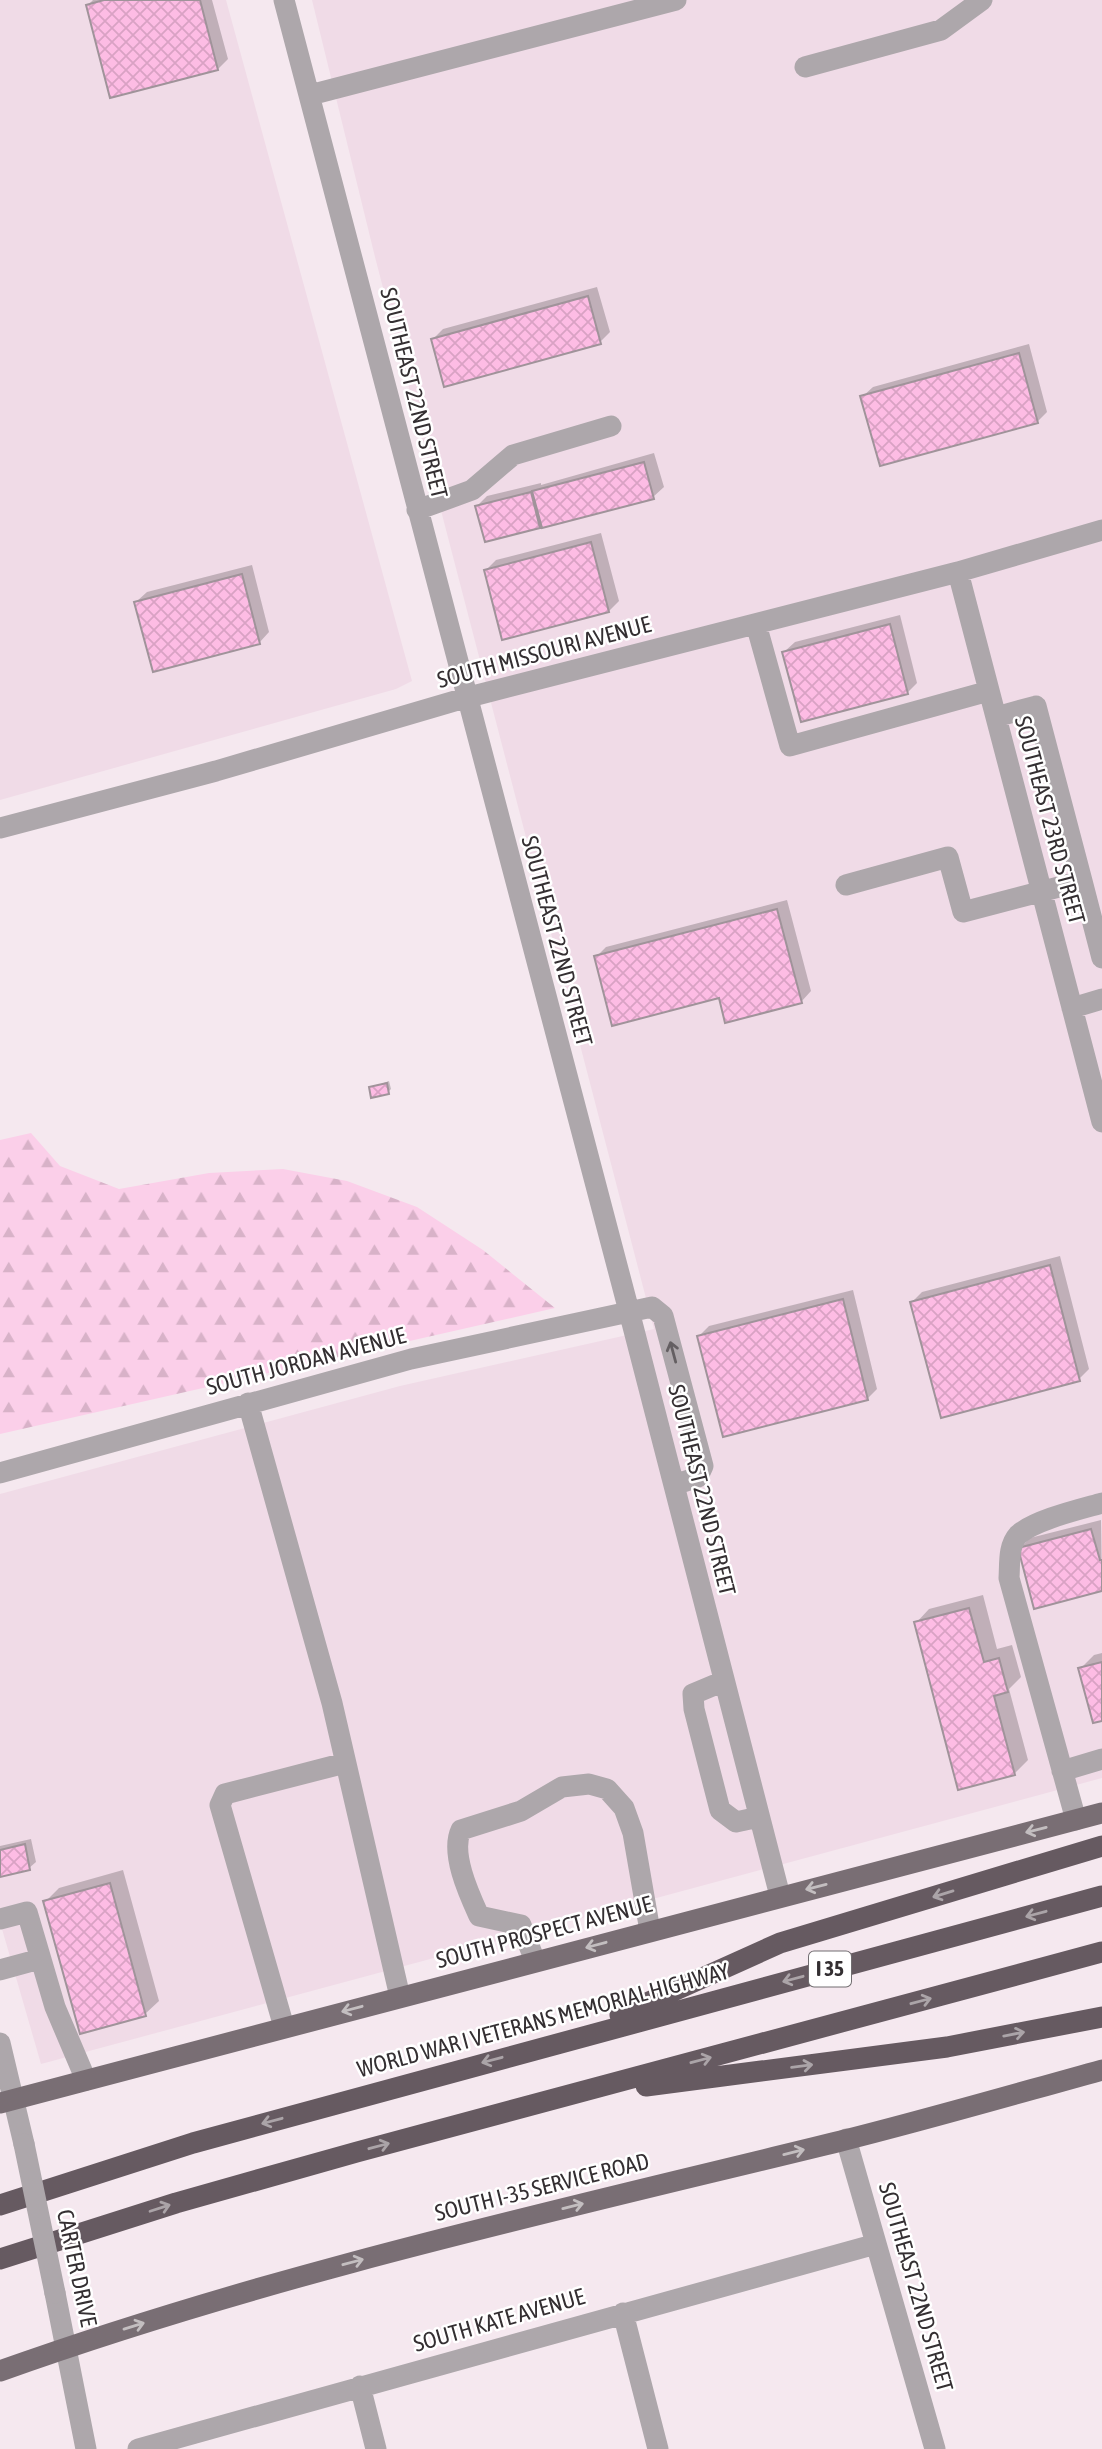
<svg xmlns="http://www.w3.org/2000/svg" width="1102" height="2449" font-family="'Asap Condensed',sans-serif">
<style>
.built{fill:#f0dbe7}
.forest{fill:url(#forest-firs)}
.shadow{fill:#0003}
.building{fill:url(#building-cross-hatch);stroke:#a0939a;stroke-width:2}
.lines{fill:none;stroke-linecap:round;stroke-linejoin:round}
.minor{stroke:#ada7ab;stroke-width:21}
.major{stroke:#796e74;stroke-width:21}
.highway{stroke:#665a61;stroke-width:21}
.minor-bridge{stroke:#ada7ab;stroke-width:21}
.oneway{stroke:#645f62}
.oneway2{stroke:#c3bec0}
.oneway3{stroke:#aba4a8}
.labels{text-anchor:middle;stroke-width:5;stroke-linejoin:round;paint-order:stroke}
.shield{fill:#fff;stroke:#716d70;stroke-width:2}
.shield-label{font-size:21px;font-weight:bold;fill:#342f32}
.street-label{font-size:23px;fill:#342f32;stroke:#fff}
</style>
<defs>
<pattern id="forest-firs" width="22" height="20" patternUnits="userSpaceOnUse" patternTransform="scale(1.75)"><rect width="22" height="20" fill="#fbcfe9"/><path d="M5 1l3.5 6h-7zM16 11l3.5 6h-7z" fill="#d8b2c8"/></pattern>
<pattern id="building-cross-hatch" width="8" height="8" patternUnits="userSpaceOnUse" patternTransform="scale(1.75)"><rect width="8" height="8" fill="#fdbce4"/><path d="M0 0l8 8M0 8l8-8" fill="none" stroke="#d9a2c4"/></pattern>
</defs>
<rect width="100%" height="100%" fill="#f5e8ef"/>
<path class="built" d="M0,0H226L412,681L396,689L0,800Z
M312,0H1102V1778L41,2064L0,1922V1494L400,1386L654,1329L375,257Z"/>
<path class="forest" d="M31,1133L60,1166L119,1189L209,1173L283,1169L347,1181L417,1207L483,1250L555,1308L0,1434V1140Z"/>
<path class="shadow" d="M93,0H212L228,59L218,69L88,5Z
M597,287L610,332L600,342L433,339L443,329Z
M1029,344L1047,412L1037,422L862,397L873,387Z
M654,453L664,487L653,497L543,523L539,526L477,506L487,496L541,483V485Z
M601,533L619,601L609,611L486,570L496,560Z
M252,565L269,632L259,643L136,602L147,592Z
M900,615L917,683L907,693L784,652L795,642Z
M787,900L811,991L801,1002L720,996L596,957L606,947Z
M389,1081L391,1089L388,1092L371,1088Z
M1060,1256L1089,1369L1079,1379L912,1302L922,1292Z
M853,1290L877,1389L867,1399L699,1336L709,1326Z
M1101,1520L1102,1590L1020,1548L1030,1538Z
M983,1595L997,1649L1012,1645L1021,1677L1009,1689L1028,1760L1014,1774L916,1623L929,1609Z
M1102,1653V1719L1080,1669L1094,1655Z
M31,1839L36,1862L29,1868L0,1875V1846Z
M123,1870L159,2001L145,2014L45,1902L59,1888Z"/>
<path class="building" d="M104,0H200L218,70L110,98L86,5Z
M588,296L601,344L444,387L431,339Z
M1019,353L1038,423L880,466L860,396Z
M644,462L654,499L542,528L532,491Z
M531,492L540,528L485,542L475,506Z
M591,542L609,612L502,640L484,570Z
M242,574L260,644L153,672L134,602Z
M890,624L908,694L801,722L782,652Z
M777,909L802,1003L725,1023L719,998L612,1026L594,956Z
M387,1083L389,1094L371,1098L369,1087Z
M1050,1265L1080,1381L941,1418L910,1302Z
M843,1299L868,1400L723,1437L697,1336Z
M1091,1529L1100,1560H1102V1591L1034,1609L1018,1548Z
M969,1608L984,1662L999,1658L1008,1692L994,1696L1015,1775L958,1790L914,1622Z
M1102,1662V1721L1093,1723L1078,1668Z
M25,1844L30,1870L0,1877V1850Z
M110,1883L146,2016L80,2034L43,1901Z"/>
<g class="lines">
<path class="minor" d="M284,0L629,1311L780,1896
M805,67L941,30L982,0
M310,95L676,0
M417,510L472,490L513,455L611,426
M958,572L1102,1122
M756,624L790,746L989,691
M0,828L216,771L465,698L958,572L1102,530
M1082,881L1102,958
M846,885L948,857L963,912L1082,881L1036,706L996,717
M1072,1008L1102,999
M248,1403L332,1703L400,1997
M0,1473L411,1359L652,1307L663,1316L703,1466L698,1477L674,1485
M724,1681L693,1694L694,1709L720,1810L736,1822L759,1817
M1062,1771L1102,1759
M1076,1820L1009,1578C1010,1564 1008,1546 1018,1535C1034,1520 1081,1509 1102,1503
M0,1919L27,1912L55,2007L86,2080
M535,1961L521,1925L479,1916C469,1894 450,1853 461,1830L521,1811L562,1787L589,1784L607,1789L624,1808L633,1833L650,1931
M0,1970L40,1959
M284,2027L220,1805L225,1794L345,1763
M0,2043L24,2144
M846,2139L935,2449
M55,2293L86,2449
M623,2313L658,2449
M360,2386L376,2449
M138,2449L876,2244"/>
<path class="major" d="M0,2103L1102,1813
M0,2371C274,2273 559,2210 841,2141C929,2119 1015,2094 1102,2070"/>
<path class="highway" d="M620,2015L780,1943L1102,1846
M646,2086L947,2047L1102,2017
M0,2205L193,2143L1102,1896
M0,2259L176,2203L357,2152L1102,1952"/>
<path class="minor-bridge" d="M24,2144L55,2293"/>
</g>
<defs><path id="oneway-shaft" d="M-6 0H5M1.5-3L5.5 0L1.5 3" fill="none" stroke-width="1.6" stroke-linecap="round" stroke-linejoin="round" transform="scale(1.75)"/></defs>
<use class="oneway" href="#oneway-shaft" transform="translate(673 1352) rotate(-105)"/>
<g class="oneway2">
<use href="#oneway-shaft" transform="translate(1036 1830) rotate(166)"/>
<use href="#oneway-shaft" transform="translate(816 1887) rotate(166)"/>
<use href="#oneway-shaft" transform="translate(596 1945) rotate(165)"/>
<use href="#oneway-shaft" transform="translate(352 2009) rotate(165)"/>
<use href="#oneway-shaft" transform="translate(794 2152) rotate(-14)"/>
<use href="#oneway-shaft" transform="translate(573 2206) rotate(-14)"/>
<use href="#oneway-shaft" transform="translate(353 2262) rotate(-15)"/>
<use href="#oneway-shaft" transform="translate(134 2326) rotate(-17)"/>
</g>
<g class="oneway3">
<use href="#oneway-shaft" transform="translate(943 1894) rotate(163)"/>
<use href="#oneway-shaft" transform="translate(1036 1914) rotate(165)"/>
<use href="#oneway-shaft" transform="translate(793 1979) rotate(165)"/>
<use href="#oneway-shaft" transform="translate(921 2001) rotate(-15)"/>
<use href="#oneway-shaft" transform="translate(1014 2034) rotate(-11)"/>
<use href="#oneway-shaft" transform="translate(492 2060) rotate(165)"/>
<use href="#oneway-shaft" transform="translate(701 2060) rotate(-15)"/>
<use href="#oneway-shaft" transform="translate(802 2066) rotate(-7)"/>
<use href="#oneway-shaft" transform="translate(272 2121) rotate(165)"/>
<use href="#oneway-shaft" transform="translate(379 2146) rotate(-15)"/>
<use href="#oneway-shaft" transform="translate(160 2208) rotate(-18)"/>
</g>
<g class="labels">
<rect class="shield" x="809" y="1951.5" width="42" height="35" rx="5"/>
<g class="shield-label">
<text x="830" y="1976">I 35</text>
</g>
<g class="street-label">
<text transform="translate(414 393) rotate(76)" y="8">SOUTHEAST 22ND STREET</text>
<text transform="translate(544 652) rotate(-15)" y="8">SOUTH MISSOURI AVENUE</text>
<text transform="translate(1050 820) rotate(75)" y="8">SOUTHEAST 23RD STREET</text>
<text transform="translate(557 941) rotate(75)" y="8">SOUTHEAST 22ND STREET</text>
<text transform="translate(306 1361) rotate(-15)" y="8">SOUTH JORDAN AVENUE</text>
<text transform="translate(702 1490) rotate(76)" y="8">SOUTHEAST 22ND STREET</text>
<text transform="translate(544 1932) rotate(-15)" y="8">SOUTH PROSPECT AVENUE</text>
<text transform="translate(543 2020) rotate(-15)" y="8">WORLD WAR I VETERANS MEMORIAL HIGHWAY</text>
<text transform="translate(542 2187) rotate(-14)" y="8">SOUTH I-35 SERVICE ROAD</text>
<text transform="translate(77 2268) rotate(78)" y="8">CARTER DRIVE</text>
<text transform="translate(916 2287) rotate(74)" y="8">SOUTHEAST 22ND STREET</text>
<text transform="translate(499 2320) rotate(-16)" y="8">SOUTH KATE AVENUE</text>
</g>
</g>
</svg>
